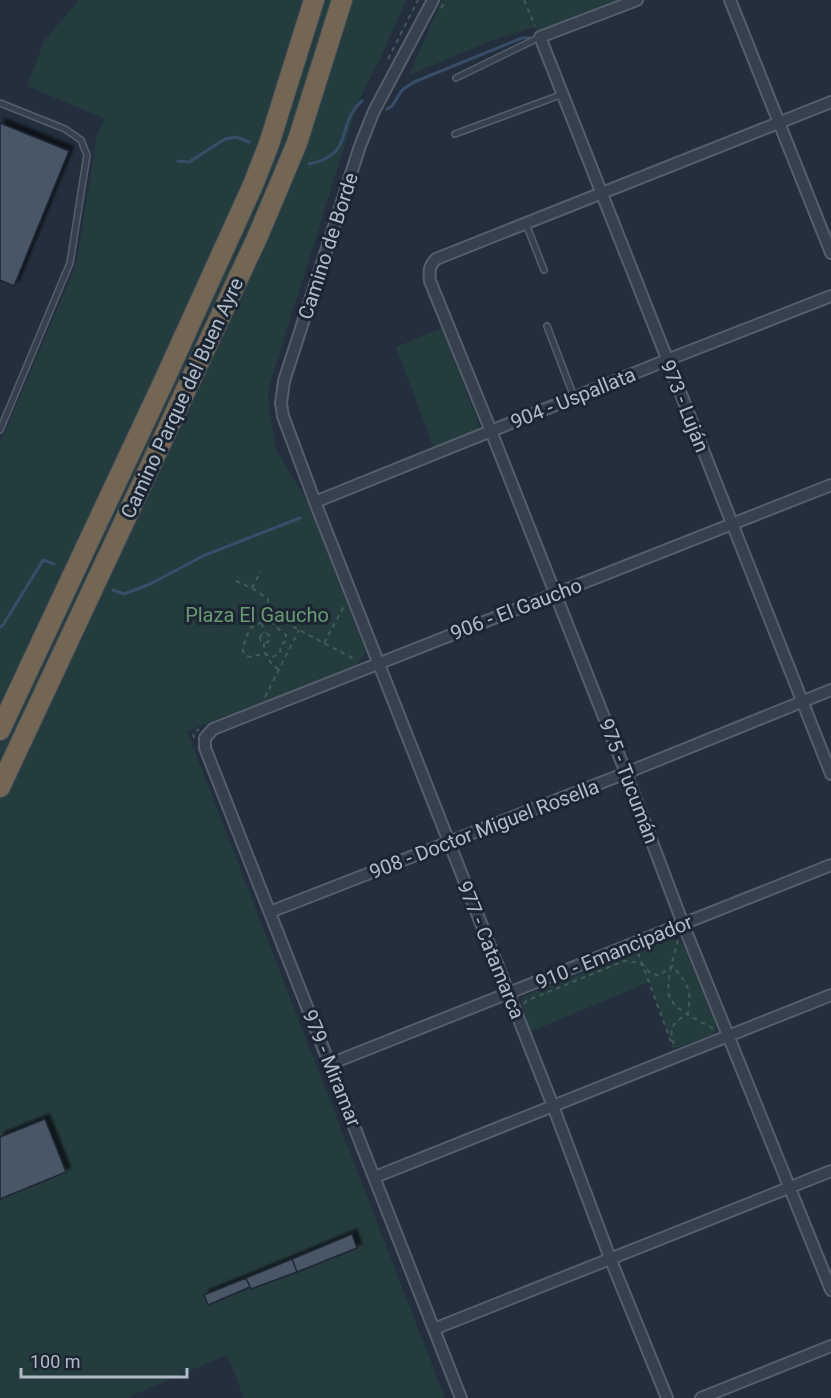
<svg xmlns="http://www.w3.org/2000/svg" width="831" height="1398" font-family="Roboto,sans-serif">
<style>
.green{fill:#253c3e}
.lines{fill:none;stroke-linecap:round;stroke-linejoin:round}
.stream{stroke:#384d67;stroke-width:3}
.building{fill:#495666;stroke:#1e2834;stroke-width:1.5;filter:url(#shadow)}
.lane-casing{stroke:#555f6b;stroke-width:8}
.street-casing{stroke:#555f6b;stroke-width:14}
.highway-casing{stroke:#424c58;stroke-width:22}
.path{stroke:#43595b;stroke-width:2;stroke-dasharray:4.5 4.5;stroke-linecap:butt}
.lane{stroke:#37414d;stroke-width:5}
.street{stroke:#37414d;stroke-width:10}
.highway{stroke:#736654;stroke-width:20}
.labels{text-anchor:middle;stroke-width:6;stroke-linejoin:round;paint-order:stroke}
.street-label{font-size:20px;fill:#b2bcc8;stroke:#1c2632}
.park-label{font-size:20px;fill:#699973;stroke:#1c2632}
</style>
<defs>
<filter id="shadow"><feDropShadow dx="4.5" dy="-4.5" stdDeviation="1.5" flood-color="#0009"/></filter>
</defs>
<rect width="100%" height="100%" fill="#232f3d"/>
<path class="green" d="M79,0H406L381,57L359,100L268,390L269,408L276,449L308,503L366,652L356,666L187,731L445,1398H244L227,1355L126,1398H0V444L76,265L97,135L105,119L27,86L44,41Z
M442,0H623L538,34L534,27L488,42L409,75Z
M442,328L481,430L434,448L396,347Z
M672,938L683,944L715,1022L716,1031L712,1035L674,1049L649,982L530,1032L521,1003L524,996Z"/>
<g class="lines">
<path class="stream" d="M387,109L392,106L402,90L414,82L522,38H532
M178,161L189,162L225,139L236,137L249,142
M309,164C356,155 335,124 362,101
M113,590L124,594L150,584L205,555L300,518
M0,627L3,625L43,560L54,564"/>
</g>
<path class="building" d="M0,123L69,151L14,286L0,280Z
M45,1119L66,1172L0,1199V1137Z
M352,1234L357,1248L297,1272L292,1259Z
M292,1259L297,1272L251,1289L246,1278Z
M246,1278L250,1287L208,1305L204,1295Z"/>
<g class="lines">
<g class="lane-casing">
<path id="lane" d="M456,78L540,37
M0,103L65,129L81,140L87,155L70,263L0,430
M455,134L563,94
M526,224L544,270
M547,326L574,397"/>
</g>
<g class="street-casing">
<path id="street" d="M433,0L374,111L360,146L284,381L281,403L283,416L315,502L553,1106L610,1258L667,1398
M637,0L540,37L831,774
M730,0L831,253
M831,102L436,259C429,266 429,271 430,281L491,431L626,773L683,924L831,1290
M315,502L667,360L831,296
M270,912L626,773L831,690
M330,1064L831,865
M375,1177L831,995
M434,1329L831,1171
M461,1398L205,748V738L213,729L831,485
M701,1398L831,1346"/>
</g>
<g class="highway-casing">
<path id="highway" d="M0,730L163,383L253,185L269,144L314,0
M0,787L257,238L297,143L342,0"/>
</g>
<path class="path" d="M524,0L535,26
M441,8L446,0
M388,59L418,0
M236,581L252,588L268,599L269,614L262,624L264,633
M252,588L261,571
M269,614L356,660
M262,622L250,628L242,649L246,656L252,657L264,653L272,657L280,653L281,645L286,641V635L275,626L271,619L266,617
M260 638a5 5 0 1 1 10 0a5 5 0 1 1-10 0Z
M264,643C263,655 270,663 279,670
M324,643L344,606
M265,697L299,630
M194,738L193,733L199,729
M678,940C675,952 663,990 671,1000C680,1013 700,1021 714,1029
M638,953L673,1047
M524,1004L526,1001L624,961C636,962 643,962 649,972L659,976L672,966C688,983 692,990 688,1013C673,1024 667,1027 675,1047"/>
<use href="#lane" class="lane"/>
<use href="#street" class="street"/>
<use href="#highway" class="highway"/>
</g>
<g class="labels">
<g class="street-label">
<text transform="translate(328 246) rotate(-72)" y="7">Camino de Borde</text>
<text transform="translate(182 398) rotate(-65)" y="7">Camino Parque del Buen Ayre</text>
<text transform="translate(573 398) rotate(-22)" y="7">904 - Uspallata</text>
<text transform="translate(685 406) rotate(68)" y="7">973 - Luján</text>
<text transform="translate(516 609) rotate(-21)" y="7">906 - El Gaucho</text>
<text transform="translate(629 781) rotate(69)" y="7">975 - Tucumán</text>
<text transform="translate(484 829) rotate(-21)" y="7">908 - Doctor Miguel Rosella</text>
<text transform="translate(491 950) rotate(68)" y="7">977 - Catamarca</text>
<text transform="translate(614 952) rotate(-22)" y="7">910 - Emancipador</text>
<text transform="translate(332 1068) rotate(68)" y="7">979 - Miramar</text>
</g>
<g class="park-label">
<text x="257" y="622">Plaza El Gaucho</text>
</g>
</g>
<path d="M21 1368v9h166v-9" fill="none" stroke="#b2bcc8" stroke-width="3"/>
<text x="30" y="1368" font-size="18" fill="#b2bcc8" stroke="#1c2632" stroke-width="4.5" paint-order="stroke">100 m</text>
</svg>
